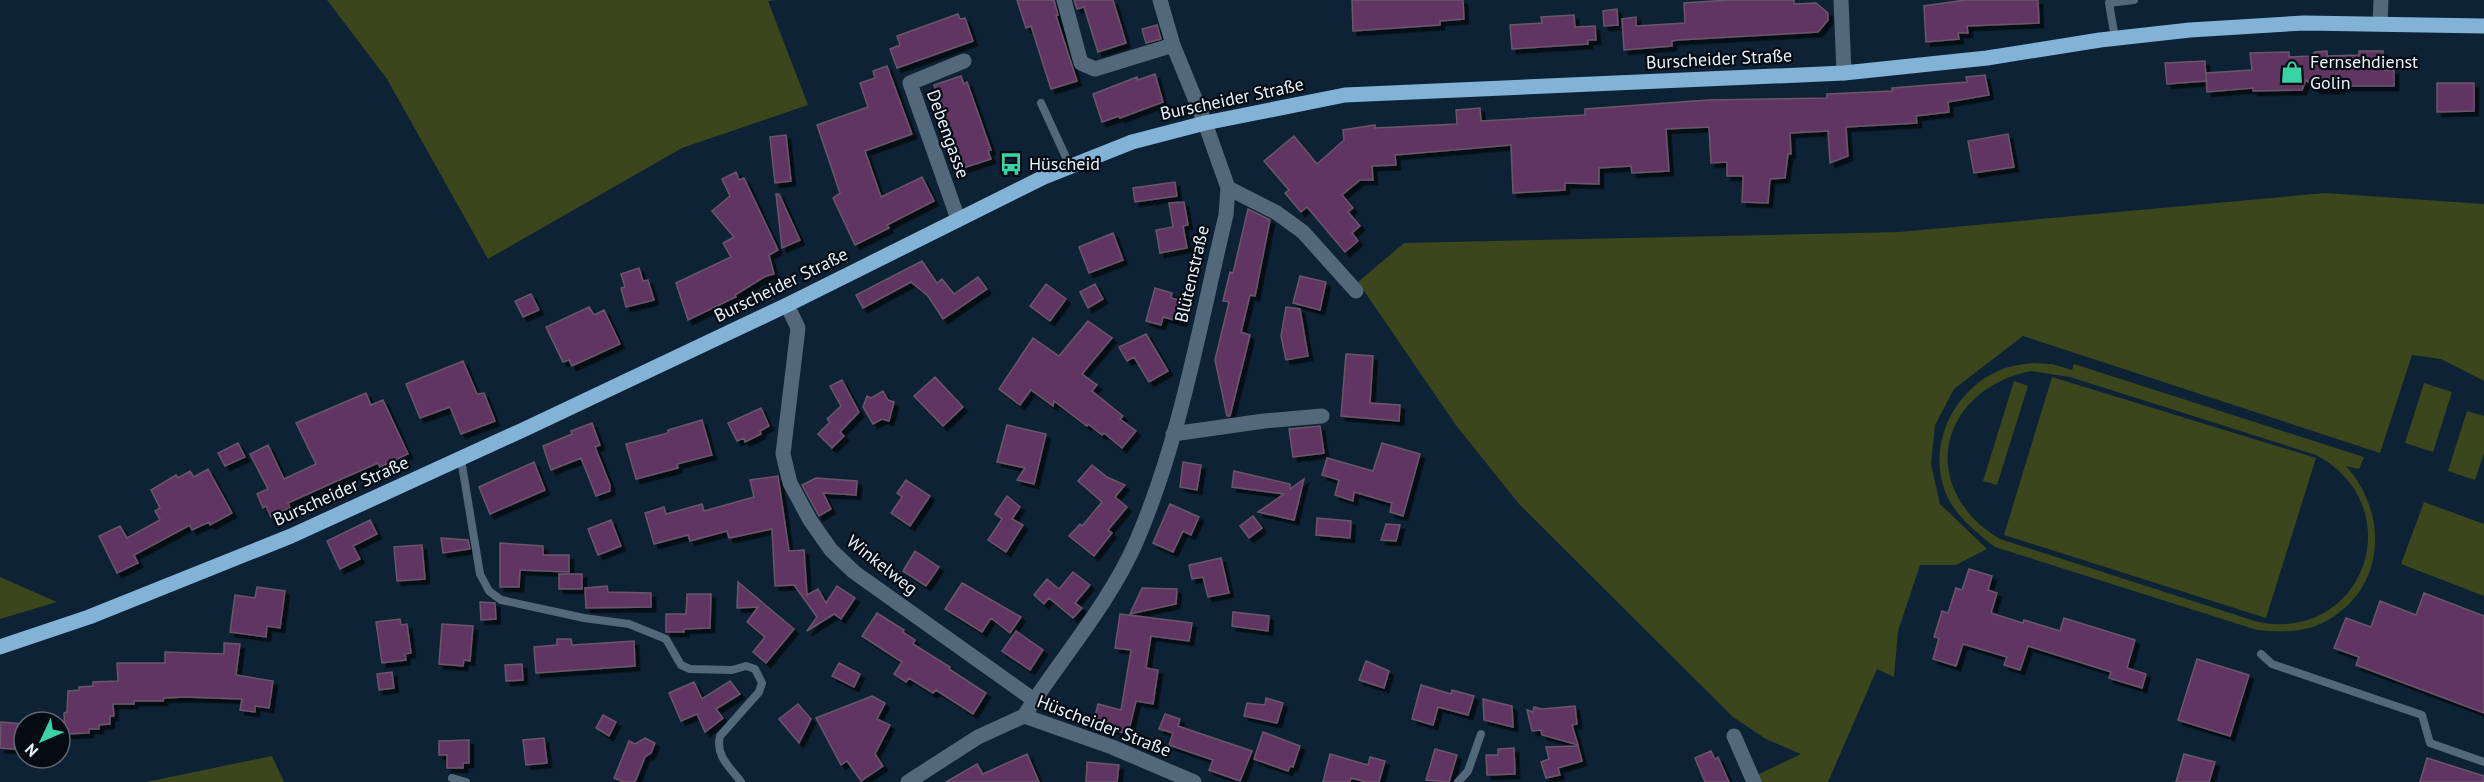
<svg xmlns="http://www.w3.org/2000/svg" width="2484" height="782" font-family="'PT Sans',sans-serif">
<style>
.green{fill:#3b461c;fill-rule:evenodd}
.building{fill:#603662;stroke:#6b556b;stroke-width:1.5;filter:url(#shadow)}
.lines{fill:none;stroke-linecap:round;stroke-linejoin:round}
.service{stroke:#53697b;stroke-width:8}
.minor{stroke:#53697b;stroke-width:15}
.primary{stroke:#83b2d7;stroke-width:15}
.labels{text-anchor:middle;stroke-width:4.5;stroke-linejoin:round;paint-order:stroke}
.street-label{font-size:18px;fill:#e8f3fd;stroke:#040b13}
.poi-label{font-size:18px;fill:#e8f3fd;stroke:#040b13;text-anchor:start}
</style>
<defs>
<filter id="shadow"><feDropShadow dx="4.5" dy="4.5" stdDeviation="0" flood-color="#0009"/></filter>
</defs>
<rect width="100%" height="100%" fill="#0d2234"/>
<path class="green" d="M327,0H779L768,1L808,105L682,148L488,259L387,79Z
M2325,193L2484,204V381L2441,359L2412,355L2380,453L2023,336L1954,389L1935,425L1931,464L1940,504L1987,549L1956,565H1920L1898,631L1894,677L1877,669L1828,782H1760L1757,775L1801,754L1766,739L1733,717L1519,504L1455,424L1358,282L1404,243L1899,232Z
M2033,363L2052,364L2072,370L2074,364L2364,457L2359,469L2346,466C2391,516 2385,594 2320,624C2301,633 2277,632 2257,630L1995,547C1977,533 1958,518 1948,498C1925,450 1951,392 1998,371C2009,366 2021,364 2033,363ZM2031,371L2070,377L2316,455C2412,506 2365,643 2258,622L2000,539C1916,489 1938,390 2031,371Z
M2052,377L2316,458L2266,618L2004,535Z
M2014,381L2028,386L1997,485L1983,481Z
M2424,383L2452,392L2433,452L2405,443Z
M2467,411L2484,416V453L2475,480L2448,471Z
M2424,502L2484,524V596L2401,564Z
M0,577L57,602L0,619Z
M272,756L284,782H146Z"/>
<path class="building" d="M1017,0H1054L1058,15L1056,16L1077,81L1051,89L1031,26L1026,28Z
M1074,0H1113L1126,43L1098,52L1084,7L1077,9Z
M1352,0H1463L1464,19L1440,21V25L1353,31Z
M1728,0H1794V4L1816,3L1828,13V20L1818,32L1678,40L1672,41V46L1624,50L1622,19L1636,17V26L1685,23L1684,3Z
M1965,0H2038L2039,23L1967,26L1968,33H1958L1959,39L1926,42L1924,6Z
M1617,9L1618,25L1604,26L1603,11Z
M958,14L960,19L965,18L973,41L897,68L890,49L900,45L897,36Z
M1574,15L1575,27L1595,26L1596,40H1588V44L1512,49L1510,25L1542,23L1541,17Z
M1157,25L1161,39L1146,43L1142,29Z
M2327,51V56L2359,55V51H2383V70H2394V86H2342L2339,89H2317L2306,80L2302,90L2253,91V88L2207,92L2206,73L2252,70L2250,53L2289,52V57L2311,56L2315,52Z
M2205,61L2206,81L2167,84L2165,63Z
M887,66L912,134L865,151L881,197L922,177L934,201L887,225L889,228L855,245L833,198L840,193L817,125L868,107L860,83L875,78L873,71Z
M1155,74L1163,102L1120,118L1119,116L1102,122L1093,94L1137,77L1138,80Z
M1985,75L1989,95L1948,102L1949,112L1916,116L1917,123L1846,127L1848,156L1830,163L1828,131L1790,133L1791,154H1788L1785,178L1770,179L1768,203L1742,202L1743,176H1727V162L1711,163L1709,127L1666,129L1669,171L1632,173L1631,166L1599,168V184L1565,183V190L1513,193L1511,145L1395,155L1396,165L1372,166L1373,180H1360L1342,195L1353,208L1348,212L1360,226L1352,233L1358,241L1345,252L1307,207L1301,212L1285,193L1289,190L1264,161L1294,136L1317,164L1344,140L1343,130L1375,125V128L1457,124L1456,110L1480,108L1481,121L1585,115V109L1708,100L1827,98V94L1892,91V88L1967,82L1966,77Z
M961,76L964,84L967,82L991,150L988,151L991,159L963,168L961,160L958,161L940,111L934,94L937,93L934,85Z
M2437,83H2474V111L2437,112Z
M2008,134L2014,167L1974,173L1968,141Z
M786,135L791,181L775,183L770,137Z
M736,172L739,180L744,178L778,250L769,255L774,274L766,276L735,295L736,297L688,320L676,283L731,257L723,243L734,237L712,211L730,196L722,179Z
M1175,182L1177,196L1135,202L1133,188Z
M776,194H779L800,240L782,248Z
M1184,202L1188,225L1183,226L1187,248L1160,253L1156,230L1173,227L1169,203Z
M1248,209L1270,220L1255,296L1250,295L1241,332L1250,335L1230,416H1227L1215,360L1229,302L1223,301L1230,272L1233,273Z
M1113,233L1123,260L1089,273L1079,247Z
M922,261L937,283L942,279L954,294L978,277L987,289L943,319L928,296L911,282L863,308L856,295Z
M639,268L643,281L648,280L654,300L626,307L621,288L625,287L621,274Z
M1300,276L1326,282L1320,310L1293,303Z
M1046,284L1066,299L1050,321L1030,306Z
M1095,284L1103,299L1088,308L1080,292Z
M1155,288L1172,293L1171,298L1187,302L1182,322L1163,317L1161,325L1146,321Z
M531,294L539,310L523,317L515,301Z
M589,307L594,315L604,310L620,344L572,366L569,360L563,362L546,327Z
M1286,307L1300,309L1308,356L1286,360L1281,336Z
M1088,321L1112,338L1082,374L1097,385L1092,391L1123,416L1120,419L1136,431L1122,448L1104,433L1102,435L1088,424L1087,426L1054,401L1053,406L1031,390L1020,405L999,389L1033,338L1059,356Z
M1146,334L1168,371L1149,382L1134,357L1127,361L1119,347Z
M1346,354L1373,356L1370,403L1400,405L1399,421L1341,416Z
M463,361L477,394L484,393L495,421L461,434L450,407L420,418L406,384Z
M935,377L963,407L943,426L914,396Z
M842,380L859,412L840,432L844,436L832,448L818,434L830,422L827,419L841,406L830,386Z
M883,391L888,400L894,402L889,421L882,419L873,424L863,407L867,396L871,398Z
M366,393L371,405L383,400L408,454L380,467L378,463L339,480L288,503L290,508L271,517L266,506L263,508L257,494L268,489L250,454L268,445L284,479L316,464L296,423Z
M761,408L769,426L760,431L761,434L745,442L744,438L737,441L728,423Z
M702,420L712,455L677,464L678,468L636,479L626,444L668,433V430Z
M592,423L600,445L595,447L610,485V491L596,496L581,458L551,470L543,446L572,434L571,431Z
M1007,425L1046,434L1034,484L1017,480L1025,468L997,462Z
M1320,426L1324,453L1293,457L1289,429Z
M238,443L245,457L225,466L218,453Z
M1382,443L1420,454L1403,516L1390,512L1392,503L1354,492L1353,501L1335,495L1339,480L1322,475L1327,458L1373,471Z
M534,462L545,490L490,514L479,487Z
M1183,462L1201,465L1197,490L1180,487Z
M1092,465L1107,477L1125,485L1115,497L1127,507L1108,530L1112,533L1094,556L1069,536L1080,524L1082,526L1102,502L1078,481Z
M208,469L232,513L210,525L209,522L192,530L190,525L134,555L138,563L117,573L99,536L120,526L127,538L160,520L155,511L160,508L151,490L176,475L178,478L190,471L194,477Z
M1234,471L1290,484V489L1304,479L1294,520L1258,512L1284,494L1232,487Z
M778,476L789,551L804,550L807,595L818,589L826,603L837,586L855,598L841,619L834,614L807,631L817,617L794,585L775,586L772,529L729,538L727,531L690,541L688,535L654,544L645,513L664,507L666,514L702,504L704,511L754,497L750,480Z
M816,478L857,481L856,495L823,493L831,509L819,516L802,485Z
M906,480L930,496L910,526L891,513L902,497L897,493Z
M1007,496L1020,507L1012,519L1023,525L1006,552L988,540L1002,519L995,514Z
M1170,504L1199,517L1191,535L1183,531L1173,552L1153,543Z
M1253,516L1262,528L1249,538L1240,526Z
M1317,518L1351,521L1350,538L1316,535Z
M370,520L377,534L353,546L360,559L340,569L327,541Z
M611,520L621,546L598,555L588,529Z
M1386,524L1400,525L1396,541L1381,540Z
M441,538L468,540L470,549L443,553Z
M500,543L543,546V555H569V572L520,570L519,587H500Z
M422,545L425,579L397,581L394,547Z
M915,551L939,567L926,586L903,571Z
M1221,558L1229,593L1208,597L1203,577L1192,579L1189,565Z
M1969,569L1992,576L1988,590L1997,593L1991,613L2023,623L2024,620L2060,631L2064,618L2135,640L2127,668L2146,674L2142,688L2109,678L2111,672L2028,646L2020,670L2004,665L2007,657L1963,644L1956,666L1933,659L1939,638L1934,637L1942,611L1948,613L1956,588L1962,590Z
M1073,572L1090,585L1075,603L1082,608L1073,618L1049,598L1044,604L1034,595L1047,579L1059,589Z
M559,574H582V589H559Z
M738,582L794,629L766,663L753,652L765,637L747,622L758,607L737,608Z
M962,583L1021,617L1010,633L991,618L982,632L945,609Z
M607,586L608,592L651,593V607L586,608L585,588Z
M257,587L285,591L280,628L267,626L266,637L230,632L235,595L255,598Z
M1142,588L1177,589L1176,604L1130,614Z
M2424,593L2484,616V713L2356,665L2359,657L2334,648L2346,618L2371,627L2380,601L2416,615Z
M687,594H711L710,628L684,629V632H666V614H686Z
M480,602L495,603L496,619L481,620Z
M1233,612L1269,616L1268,631L1232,626Z
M877,613L904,630L903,632L915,640L913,644L950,667L949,669L986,693L973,714L936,690L933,693L909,678L906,682L894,674L902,662L862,636Z
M1120,614L1192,623L1189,641L1151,636L1146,668L1158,670L1153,704L1136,701L1128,734L1093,724L1098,704L1121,710L1131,650L1115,648Z
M400,619L401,625L407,624L411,653L405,654L406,660L382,663L376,622Z
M442,624L473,626L470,661L464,660L463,666L439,664Z
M1016,631L1043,650L1030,670L1002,651Z
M557,639H571L572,645L634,641L635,666L536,673L534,647L557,645Z
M224,643L240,644L236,675L273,681L269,708L255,706V712L240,710L242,699L185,697L164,698L163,701H134V704H113L114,716H110V724L99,725V729H89V733L65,734L64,713L67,712L68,691L79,690V687L93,686V682L118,681L117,663H165V652L224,654Z
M2197,659L2249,675L2230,736L2178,720Z
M1366,661L1389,671L1384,688L1359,680Z
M839,663L860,674L854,687L832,676Z
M522,664L523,680L506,681L505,665Z
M392,672L394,688L379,690L377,674Z
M730,681L740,694L716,709L723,718L705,732L697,714L681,721L669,693L694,682L702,699Z
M1421,685L1451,694L1452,690L1474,696L1468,715L1438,707L1433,725L1412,719Z
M872,696L885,703L877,719L890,725L875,754L883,766L861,781L847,761L841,765L816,718Z
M1266,698L1283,703L1277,723L1244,716L1247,703L1265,705Z
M1483,699L1512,706L1513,727L1484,720Z
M798,704L811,719L799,743L779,719Z
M1575,706L1577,724L1572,725L1578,745L1542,735L1541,730L1532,731L1527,710L1533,712L1534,707L1542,709Z
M1165,714L1180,719L1178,726L1252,751L1240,781L1209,770L1213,760L1169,745L1173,733L1159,729Z
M603,715L616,722L609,736L596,728Z
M1,722L24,724V750L0,748Z
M1263,732L1300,746L1293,767L1290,766L1288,771L1254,759Z
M544,738L547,763L526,765L523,740Z
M645,738L655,743L651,753L645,757L635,782H624L614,778L629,741L635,744Z
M469,740V763H463V768H447V755H439V741Z
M1578,746L1582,761L1558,768L1560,775L1546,778L1541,762L1549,759L1546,747Z
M1514,748L1515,774L1487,775L1486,755H1498V749Z
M1435,749L1457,755L1449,782L1426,780Z
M1711,751L1715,759L1718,757L1729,782H1705L1695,758Z
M1027,754L1039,782H946L977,764L983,774Z
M1330,754L1368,765L1370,757L1385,761L1379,782H1367L1351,778L1350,782H1323Z
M2184,754L2215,762L2209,782H2176Z
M2427,758L2484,776V782H2420Z
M1087,762L1119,765L1117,782H1086Z"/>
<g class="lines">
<path class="service" d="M2115,38L2109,3L2134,0
M1041,103L1070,166
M461,459L480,574L489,591L501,600L584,618L629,624L666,639L681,665L690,669L732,670L746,666L755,669L762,683L759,692L720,736C715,756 730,767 741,782
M2261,654L2272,664L2422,715L2430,743L2484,762
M452,778L466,782
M1458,782L1468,771L1481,734"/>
<path class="minor" d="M1064,0L1081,63L1095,69L1173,45
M1841,0L1844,73
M2380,23L2381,0
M1228,188L1277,213L1303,232L1356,291
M958,219L910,83L964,61
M787,305L798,328L783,454L790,483L810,520L831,550L854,572L1034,700
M1173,434L1264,421L1322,416
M1024,716C1061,658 1110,603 1137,540C1181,437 1200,323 1226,215L1228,188L1205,123L1173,45L1160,0
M1734,736L1754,782
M908,782L978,737L1024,716L1112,747L1194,782"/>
<path class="primary" d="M0,647L89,617L291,536L525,429L787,305L1044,177L1132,142L1205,123L1345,95L1844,73L1987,58L2100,40L2190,30L2304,23L2484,26"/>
</g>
<defs>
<g id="shop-bare" transform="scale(1.8)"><path d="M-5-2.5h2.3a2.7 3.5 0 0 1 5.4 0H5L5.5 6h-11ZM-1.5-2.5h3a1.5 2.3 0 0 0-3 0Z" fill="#38d4a6" stroke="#040b13" stroke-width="2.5" paint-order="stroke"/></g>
<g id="bus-bare" transform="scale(1.8)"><path d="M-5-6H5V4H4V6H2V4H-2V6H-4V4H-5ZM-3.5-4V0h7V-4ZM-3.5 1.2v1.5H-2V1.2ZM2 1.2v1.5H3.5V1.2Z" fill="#38d4a6" stroke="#040b13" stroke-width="2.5" paint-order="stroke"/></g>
</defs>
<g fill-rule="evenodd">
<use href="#shop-bare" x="2292" y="72"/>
<use href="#bus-bare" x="1011" y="164"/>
</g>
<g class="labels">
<g class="street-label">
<text transform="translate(1719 59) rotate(-3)" y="6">Burscheider Straße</text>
<text transform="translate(1232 99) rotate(-12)" y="6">Burscheider Straße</text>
<text transform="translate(948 134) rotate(70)" y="6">Debengasse</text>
<text transform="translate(1192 274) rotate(-77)" y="6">Blütenstraße</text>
<text transform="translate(781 285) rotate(-26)" y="6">Burscheider Straße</text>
<text transform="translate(341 491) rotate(-24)" y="6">Burscheider Straße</text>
<text transform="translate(882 565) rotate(38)" y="6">Winkelweg</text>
<text transform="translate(1104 726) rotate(21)" y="6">Hüscheider Straße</text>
</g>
<g class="poi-label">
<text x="2310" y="68">Fernsehdienst<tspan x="2310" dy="21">Golin</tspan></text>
<text x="1029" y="170">Hüscheid</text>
</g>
</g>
<g transform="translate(42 740) rotate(226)"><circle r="28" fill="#040b13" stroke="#5f6871" stroke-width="1.5"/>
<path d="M0-4.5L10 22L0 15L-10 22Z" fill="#38d4a6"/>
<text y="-9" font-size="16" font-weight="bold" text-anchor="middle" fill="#e8f3fd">N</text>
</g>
</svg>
